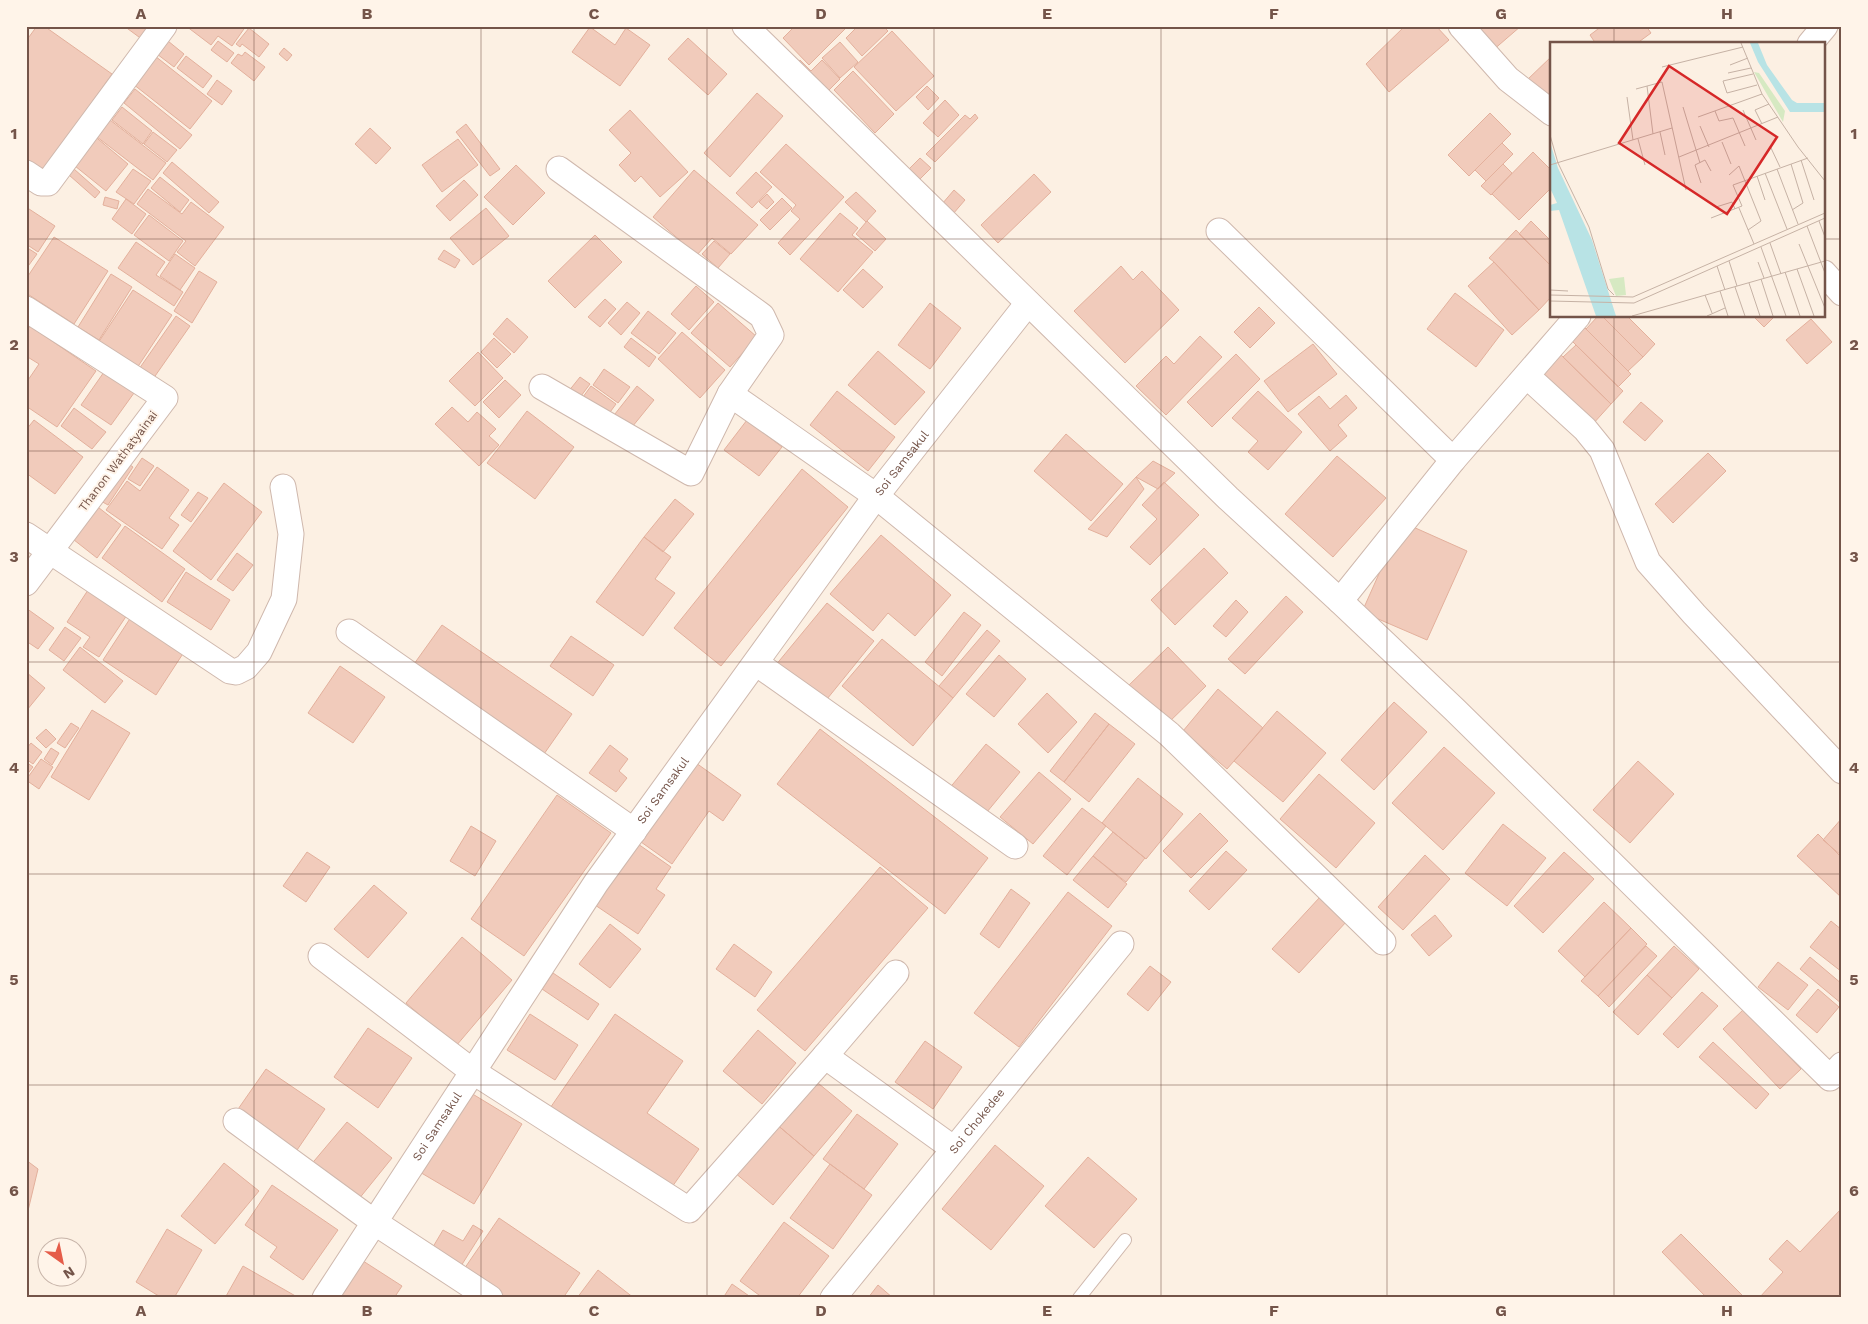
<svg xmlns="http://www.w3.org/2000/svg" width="1868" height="1324" font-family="'Work Sans',sans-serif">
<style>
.building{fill:#f1cbbb;stroke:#e3b09c}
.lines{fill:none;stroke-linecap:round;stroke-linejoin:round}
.lane-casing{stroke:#cfb8ad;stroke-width:14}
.street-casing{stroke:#cfb8ad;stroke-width:27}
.lane{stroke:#fff;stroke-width:12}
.street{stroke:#fff;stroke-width:25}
.grid{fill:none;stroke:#745449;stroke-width:1;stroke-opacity:0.55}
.labels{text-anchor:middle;stroke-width:4;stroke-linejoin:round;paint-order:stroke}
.street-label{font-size:12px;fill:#745449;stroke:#fff4e9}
.inset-road{fill:none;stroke:#c6b2a5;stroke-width:1}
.view{fill:#d62828;fill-opacity:0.15;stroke:#d62828;stroke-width:2.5}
.inset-edge{fill:none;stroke:#745449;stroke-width:2.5}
.neatline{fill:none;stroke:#745449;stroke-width:2}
.grid-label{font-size:16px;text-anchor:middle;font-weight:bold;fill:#745449}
</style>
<rect width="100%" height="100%" fill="#fcf0e3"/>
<path class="building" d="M37,26H44L112,74L42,173L26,162V41Z
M124,26H153L143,40Z
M186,26H246L232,46L218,36L211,45Z
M795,26H848L809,65L783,38Z
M858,26H883L888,31L862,56L846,38Z
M1405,26H1436L1449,40L1389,92L1366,64Z
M1474,26H1521L1492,51Z
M1602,26H1646L1651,33L1636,44H1596L1590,35Z
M590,27L615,45L626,28L650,45L620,86L572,52Z
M249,28L269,44L259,57L242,44L240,47L236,44Z
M892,31L934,76L896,111L854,67Z
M688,38L727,74L708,95L668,59Z
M168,41L184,54L174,67L157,54Z
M218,41L234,53L227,62L211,50Z
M840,42L858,62L840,78L822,58Z
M284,48L292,55L287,61L279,54Z
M245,52L265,67L254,81L231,63L238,54L242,56Z
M155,56L212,101L190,129L133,84Z
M186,56L212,76L203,88L177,68Z
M1552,56V99L1527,80Z
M800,60L811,71L822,60L840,79L814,105L784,75Z
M853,71L894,114L875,133L834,90Z
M217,80L232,91L222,105L207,94Z
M927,86L939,98L928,110L916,97Z
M135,89L192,135L180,149L124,103Z
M757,93L783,116L730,177L704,153Z
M945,100L959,115L938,137L923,123Z
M122,107L152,131L143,144L112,120Z
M630,110L688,172L660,197L641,176L635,182L619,165L631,153L609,130Z
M1490,113L1511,134L1469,176L1448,155Z
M975,114L978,118L935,162L926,154L965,115L970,119Z
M110,120L166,163L153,180L97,137Z
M466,124L500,169L490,176L456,132Z
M370,128L391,148L376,164L355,144Z
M153,132L177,150L167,162L144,144Z
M92,134L128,164L106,191L70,162Z
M458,139L478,165L442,192L422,165Z
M1502,143L1513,154L1486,181L1475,170Z
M786,144L844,197L790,255L778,243L800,219L791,211L796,205L760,172Z
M1533,152L1552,171V187L1519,220L1492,194Z
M920,158L931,168L916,183L905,173Z
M172,162L219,202L209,213L163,173Z
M1503,164L1512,173L1491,195L1481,186Z
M516,165L545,193L513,225L484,197Z
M74,169L100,192L95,198L69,175Z
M133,169L151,181L134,204L116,192Z
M694,170L758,225L731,254L712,238L697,255L653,217Z
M756,172L772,187L752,208L736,193Z
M1034,174L1051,192L998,243L981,225Z
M160,177L189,200L180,212L151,188Z
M464,180L478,195L450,221L436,206Z
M148,189L182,214L191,202L224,227L195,266L177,252L186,241L137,204Z
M954,190L965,200L947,221L936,211Z
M856,192L876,211L866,222L845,202Z
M767,194L774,202L767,209L759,202Z
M105,197L119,201L117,209L103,205Z
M782,198L792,208L770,230L760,220Z
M126,199L146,214L132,234L112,219Z
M26,207L55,226L38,252L26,244Z
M486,208L509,236L473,265L450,238Z
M840,213L858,228L852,235L873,252L838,292L800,259Z
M149,215L183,241L169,261L134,235Z
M867,221L886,239L875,251L856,234Z
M1531,221L1552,242V267L1519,234Z
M1516,230L1552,267V296L1539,310L1494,262L1489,258Z
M595,235L622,262L575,308L548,281Z
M54,237L108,271L74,324L26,293V279Z
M714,241L730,254L718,268L702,254Z
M136,242L165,262L156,275L183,292L174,306L118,268Z
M26,247L37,254L26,269Z
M444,250L460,260L455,268L438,259Z
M175,254L195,268L180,290L160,276Z
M1494,262L1539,310L1512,335L1468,286Z
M1121,266L1133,280L1142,271L1179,310L1125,363L1074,311Z
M863,269L883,287L863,308L843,290Z
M199,271L217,282L192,323L174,311Z
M111,274L132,287L99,340L78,327Z
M696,286L714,302L689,330L671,314Z
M133,290L172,315L137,368L98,343Z
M1455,293L1504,330L1476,367L1427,329Z
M605,299L616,309L600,327L588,317Z
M627,302L640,313L621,335L608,323Z
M718,303L757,337L730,367L691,333Z
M930,303L961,328L930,369L898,345Z
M1259,307L1275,323L1250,348L1234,332Z
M648,311L676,333L659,354L631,333Z
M176,316L190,326L153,379L139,369Z
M1598,316H1602L1643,357L1628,371L1586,329Z
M1606,316H1627L1655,344L1643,357L1604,318Z
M1753,316H1775L1764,327Z
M507,318L528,337L514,353L493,334Z
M1811,319L1832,342L1807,364L1786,340Z
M30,326L96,371L57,427L26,406V383L39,364L26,356V332Z
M1583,326L1631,374L1618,387L1570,339Z
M682,332L725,370L700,398L658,359Z
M1200,336L1222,357L1166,415L1136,386L1166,356L1174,364Z
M494,338L511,354L497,368L481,352Z
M631,338L656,357L649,367L624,347Z
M1313,344L1337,374L1288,412L1264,381Z
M1576,345L1623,391L1611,404L1563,357Z
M878,351L925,392L895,425L848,385Z
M478,352L503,378L475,406L449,381Z
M1558,352L1611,404L1592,425L1539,374Z
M1236,354L1260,379L1212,427L1187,402Z
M604,369L630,387L618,403L593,385Z
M104,372L134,393L111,425L81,405Z
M580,377L590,384L578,400L568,392Z
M505,380L521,395L499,418L483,402Z
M591,386L616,404L605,419L580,401Z
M637,386L654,400L628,432L611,419Z
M837,391L895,437L868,471L810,425Z
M1258,391L1302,432L1268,470L1248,452L1258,441L1232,418Z
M1346,395L1357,408L1338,425L1347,436L1330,451L1298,414L1319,396L1330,409Z
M1641,402L1663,421L1645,441L1623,422Z
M452,407L468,422L477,412L496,429L489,436L499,445L479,466L435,424Z
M74,408L106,432L92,449L61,426Z
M527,411L574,447L535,499L487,463Z
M34,420L83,457L55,494L26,473V430Z
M747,420L782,447L759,476L724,450Z
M1066,434L1123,484L1091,521L1034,471Z
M1708,453L1726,471L1673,523L1655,504Z
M1337,456L1386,498L1333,557L1285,514Z
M142,458L154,466L140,486L128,479Z
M124,461L133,467L108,505L99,500Z
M1153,461L1175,473L1158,489L1136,477Z
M157,467L189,490L169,518L179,525L162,549L106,510L127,481L140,491Z
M802,469L848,507L721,666L674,628Z
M1136,477L1144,489L1107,537L1088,529Z
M1164,482L1199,515L1150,565L1130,547L1157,519L1142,505Z
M224,483L262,512L211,580L173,551Z
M198,492L208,498L191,522L181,515Z
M675,499L694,514L663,552L644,537Z
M94,504L121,525L97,558L69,536Z
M1402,522L1467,551L1427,640L1362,612Z
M125,526L185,569L162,602L102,558Z
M881,535L951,595L915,636L888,613L873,631L830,594Z
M644,537L671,557L655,579L675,593L643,636L596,602Z
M1204,548L1228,573L1175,625L1151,600Z
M237,553L253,565L233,591L217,580Z
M186,572L230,600L211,630L167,602Z
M90,587L129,612L99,657L83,647L90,637L67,622Z
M1286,596L1303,612L1245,674L1228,659Z
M1236,600L1248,612L1226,637L1213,626Z
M827,603L874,641L823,704L775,666Z
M26,608L54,628L38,649L26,641Z
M964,612L981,625L942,676L925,662Z
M133,614L186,649L156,695L103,660Z
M442,625L572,714L544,754L414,664Z
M65,627L81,638L64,661L49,650Z
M987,630L1000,641L953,698L939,686Z
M571,636L614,665L593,696L550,666Z
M882,639L953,698L913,746L842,686Z
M80,647L123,681L105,703L63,670Z
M1168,647L1206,686L1164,727L1126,688Z
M999,655L1026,679L994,717L966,694Z
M340,666L385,697L353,743L308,713Z
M26,672L45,688L27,710L26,709Z
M1218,689L1263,728L1227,769L1183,731Z
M1047,693L1077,722L1048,753L1018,724Z
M1394,702L1427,732L1374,790L1341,760Z
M92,710L130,733L89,800L51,777Z
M1277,711L1326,753L1283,802L1234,761Z
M1095,713L1109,724L1064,782L1050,771Z
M71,723L79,728L65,748L57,743Z
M1109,724L1135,744L1089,802L1064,782Z
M46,729L56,739L46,748L36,738Z
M820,729L988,858L945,914L777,784Z
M31,743L42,752L33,764L26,759V749Z
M986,744L1020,772L982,818L948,790Z
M610,745L628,759L619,771L627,778L616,792L589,773Z
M1444,747L1495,793L1443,850L1392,803Z
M51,748L59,753L52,765L44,759Z
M41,759L53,767L39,789L26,780Z
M1638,761L1674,794L1630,843L1593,810Z
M26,762L33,767L26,776Z
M696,763L741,795L723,821L709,811L672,864L641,842Z
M1039,772L1071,799L1033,844L1000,817Z
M1319,774L1375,823L1336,868L1280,819Z
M1138,778L1183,814L1146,859L1102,823Z
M557,795L611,833L524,956L471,919Z
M1082,808L1106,826L1067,875L1043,856Z
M1200,813L1228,841L1191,878L1163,851Z
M1842,818V856L1823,840Z
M1503,824L1546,858L1507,906L1465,873Z
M471,826L496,841L475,876L450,861Z
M1113,832L1145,858L1126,882L1093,856Z
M1818,834L1842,858V898L1797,856Z
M638,844L671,867L656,889L665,895L638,934L595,905Z
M1226,851L1247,870L1209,910L1189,891Z
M307,852L330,867L306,902L283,886Z
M1564,852L1594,879L1543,933L1514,906Z
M1425,855L1450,879L1403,930L1378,907Z
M1093,856L1127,884L1108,908L1073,880Z
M880,867L928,908L805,1051L757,1010Z
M374,885L407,913L368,958L334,929Z
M1011,889L1030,903L999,948L980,934Z
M1068,892L1112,926L1019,1047L974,1013Z
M1320,897L1347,921L1299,973L1272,949Z
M1604,902L1631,928L1585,977L1558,951Z
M1435,915L1452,936L1429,956L1411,935Z
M1831,921L1842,930V972L1810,947Z
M610,924L641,949L610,988L579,964Z
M1631,928L1647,944L1598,996L1581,981Z
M462,937L512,980L456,1046L406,1003Z
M734,944L772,972L755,997L716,969Z
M1646,946L1657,956L1609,1007L1598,996Z
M1674,946L1699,969L1672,998L1647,975Z
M1810,957L1842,984V1004L1800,969Z
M1778,962L1808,985L1788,1010L1758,987Z
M1150,966L1171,982L1148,1011L1127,994Z
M553,973L599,1004L588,1020L542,989Z
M1647,975L1672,998L1638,1035L1613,1012Z
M1818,989L1839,1007L1817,1033L1796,1015Z
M1702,992L1718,1006L1678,1048L1663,1034Z
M1744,1009L1801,1069L1780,1089L1723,1029Z
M530,1014L578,1045L555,1080L507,1050Z
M615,1014L683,1061L647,1113L699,1149L667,1194L548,1111Z
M368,1028L412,1058L378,1108L334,1077Z
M758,1030L796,1063L762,1104L723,1071Z
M925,1041L962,1067L933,1109L895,1082Z
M1713,1042L1769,1094L1756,1109L1699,1057Z
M266,1069L325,1109L295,1153L236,1112Z
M813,1079L852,1111L814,1156L775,1123Z
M466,1090L522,1124L474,1204L418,1171Z
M857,1114L898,1144L864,1189L823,1159Z
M347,1122L392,1158L354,1205L309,1167Z
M775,1123L814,1156L773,1205L734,1172Z
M995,1145L1044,1186L991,1250L942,1209Z
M1088,1157L1137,1199L1094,1248L1045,1206Z
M26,1160L38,1169L26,1219Z
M224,1163L259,1191L215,1244L181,1216Z
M830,1164L872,1195L833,1249L790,1218Z
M272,1185L338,1230L303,1280L270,1257L277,1247L245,1225Z
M1842,1208V1298H1759L1783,1272L1769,1259L1787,1240L1800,1252Z
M499,1218L580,1273L563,1298H493L460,1275Z
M784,1222L829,1256L797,1298H763L740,1281Z
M473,1225L483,1231L456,1274L427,1257L443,1230L463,1241Z
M167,1229L202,1250L174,1298H162L136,1282Z
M1681,1234L1745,1298H1707L1662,1252Z
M360,1259L402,1286L394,1298H336Z
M243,1266L299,1298H225Z
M598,1270L634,1298H577Z
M732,1284L752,1298H723Z
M878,1285L893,1298H868Z"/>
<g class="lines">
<g class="lane-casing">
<path id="lane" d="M1079,1298L1125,1240"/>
</g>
<g class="street-casing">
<g id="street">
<path d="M745,26L1228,498L1340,601L1454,709L1830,1078L1842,1065"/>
<path d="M1461,26L1508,79L1552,113"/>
<path d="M1810,44L1825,26"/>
<path d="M26,173L41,183H48L164,26"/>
<path d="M1219,231L1453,460"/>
<path d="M1824,273L1842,293"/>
<path d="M26,309L165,398L26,583"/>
<path d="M1527,376L1585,429L1602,450L1648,562L1694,614L1842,771"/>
<path d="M542,387L691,473L730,394L771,335L762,316L559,169"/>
<path d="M730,394L876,496L1169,734L1383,942"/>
<path d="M26,535L230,671L236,672L246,667L259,652L284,599L291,534L283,487"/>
<path d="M1340,601L1453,460L1578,316"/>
<path d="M349,632L634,831"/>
<path d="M756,663L1015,846"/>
<path d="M321,956L472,1071L689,1210L825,1056L954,1149"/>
<path d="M825,1056L896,973"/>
<path d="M236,1121L374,1222L490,1298"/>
<path id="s1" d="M325,1298L596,883L876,496L1028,303"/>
<path id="s2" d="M833,1298L1121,944"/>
</g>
</g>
<use href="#lane" class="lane"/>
<use href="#street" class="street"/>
</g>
<path class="grid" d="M254,26V1298M481,26V1298M707,26V1298M934,26V1298M1161,26V1298M1387,26V1298M1614,26V44M26,239H1552M1824,239H1842M1614,316V1298M26,451H1842M26,662H1842M26,874H1842M26,1085H1842"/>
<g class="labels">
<g class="street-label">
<text transform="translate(118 461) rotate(-53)" y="4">Thanon Wathatyainai</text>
<text dy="4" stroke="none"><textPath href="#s1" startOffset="1015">Soi Samsakul</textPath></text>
<text dy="4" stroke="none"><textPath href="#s1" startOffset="610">Soi Samsakul</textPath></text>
<text dy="4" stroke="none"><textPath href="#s2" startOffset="228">Soi Chokedee</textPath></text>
<text dy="4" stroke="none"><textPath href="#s1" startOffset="205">Soi Samsakul</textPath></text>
</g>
</g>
<g transform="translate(1550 42)">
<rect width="275" height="275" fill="#fcf0e3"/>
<path d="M204,30L209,31L235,69L233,80ZM74,235L76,253L66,254L59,237Z" fill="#d6e9c2"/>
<path d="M200,1H208L217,23L242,58L247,61H275V70H240L208,20ZM0,100L8,126L42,198L66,274H46L9,168L0,169V163L7,161L0,146Z" fill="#b8e3e5"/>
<path class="inset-road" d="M191,1L212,52L248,105L275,139M180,23L198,16M112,25L193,5M178,31L201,26M203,32L173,39L177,51L207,43M97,44L103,92M86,47L112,40L136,148M77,55L83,98M133,65L150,121M193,68L206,98M165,69L169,79L183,76L195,104M148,75L212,52M212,82L205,68L219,62M150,84L159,105M110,90L115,113M0,93L8,121L39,185L58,247L64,253M88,97L95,123M172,100L181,122M221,106L230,125M129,115L228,75M251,118L264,158M241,122L253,161L242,168M0,123L122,86M227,127L248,182M215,131L237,187M179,133L189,124L211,179L198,188M207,134L215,158M151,141L145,123L155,118L161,129M166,165L182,160L185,167M189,166L204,202M161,176L192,164L183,143L258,116M269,179L275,195M257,184L275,231M220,201L231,232M249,202L275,266M211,205L236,274M179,219L187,244M208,220L214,236M167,224L175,248M247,227L264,274M235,230L250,274M211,237L223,274M199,241L210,274M185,245L195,274M0,248L18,249M170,249L178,274M0,253L83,255L275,171M155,253L162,271M0,259L84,261L275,176M82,274L275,219M157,274L175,266"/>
<path class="view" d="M119,24L227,95L177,172L69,101Z"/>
<rect width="275" height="275" class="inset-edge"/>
</g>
<rect width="1868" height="1324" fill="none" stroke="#fff4e9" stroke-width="55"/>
<g transform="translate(62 1262) rotate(147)"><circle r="24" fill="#fff4e9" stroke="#c7b4a9"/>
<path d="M0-4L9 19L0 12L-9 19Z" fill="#e55c49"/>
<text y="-8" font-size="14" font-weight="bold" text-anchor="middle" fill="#745449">N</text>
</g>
<rect x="28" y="28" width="1812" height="1268" class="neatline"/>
<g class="grid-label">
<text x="141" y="19">A</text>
<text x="367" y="19">B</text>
<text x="594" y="19">C</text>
<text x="821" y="19">D</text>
<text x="1047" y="19">E</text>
<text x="1274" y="19">F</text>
<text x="1501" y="19">G</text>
<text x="1727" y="19">H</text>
<text x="14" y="139">1</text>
<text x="1854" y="139">1</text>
<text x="14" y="350">2</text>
<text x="1854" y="350">2</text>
<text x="14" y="562">3</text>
<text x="1854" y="562">3</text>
<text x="14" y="773">4</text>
<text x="1854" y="773">4</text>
<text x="14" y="985">5</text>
<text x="1854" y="985">5</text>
<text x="14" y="1196">6</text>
<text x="1854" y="1196">6</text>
<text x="141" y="1316">A</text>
<text x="367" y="1316">B</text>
<text x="594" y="1316">C</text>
<text x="821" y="1316">D</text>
<text x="1047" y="1316">E</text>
<text x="1274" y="1316">F</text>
<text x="1501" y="1316">G</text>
<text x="1727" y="1316">H</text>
</g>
</svg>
